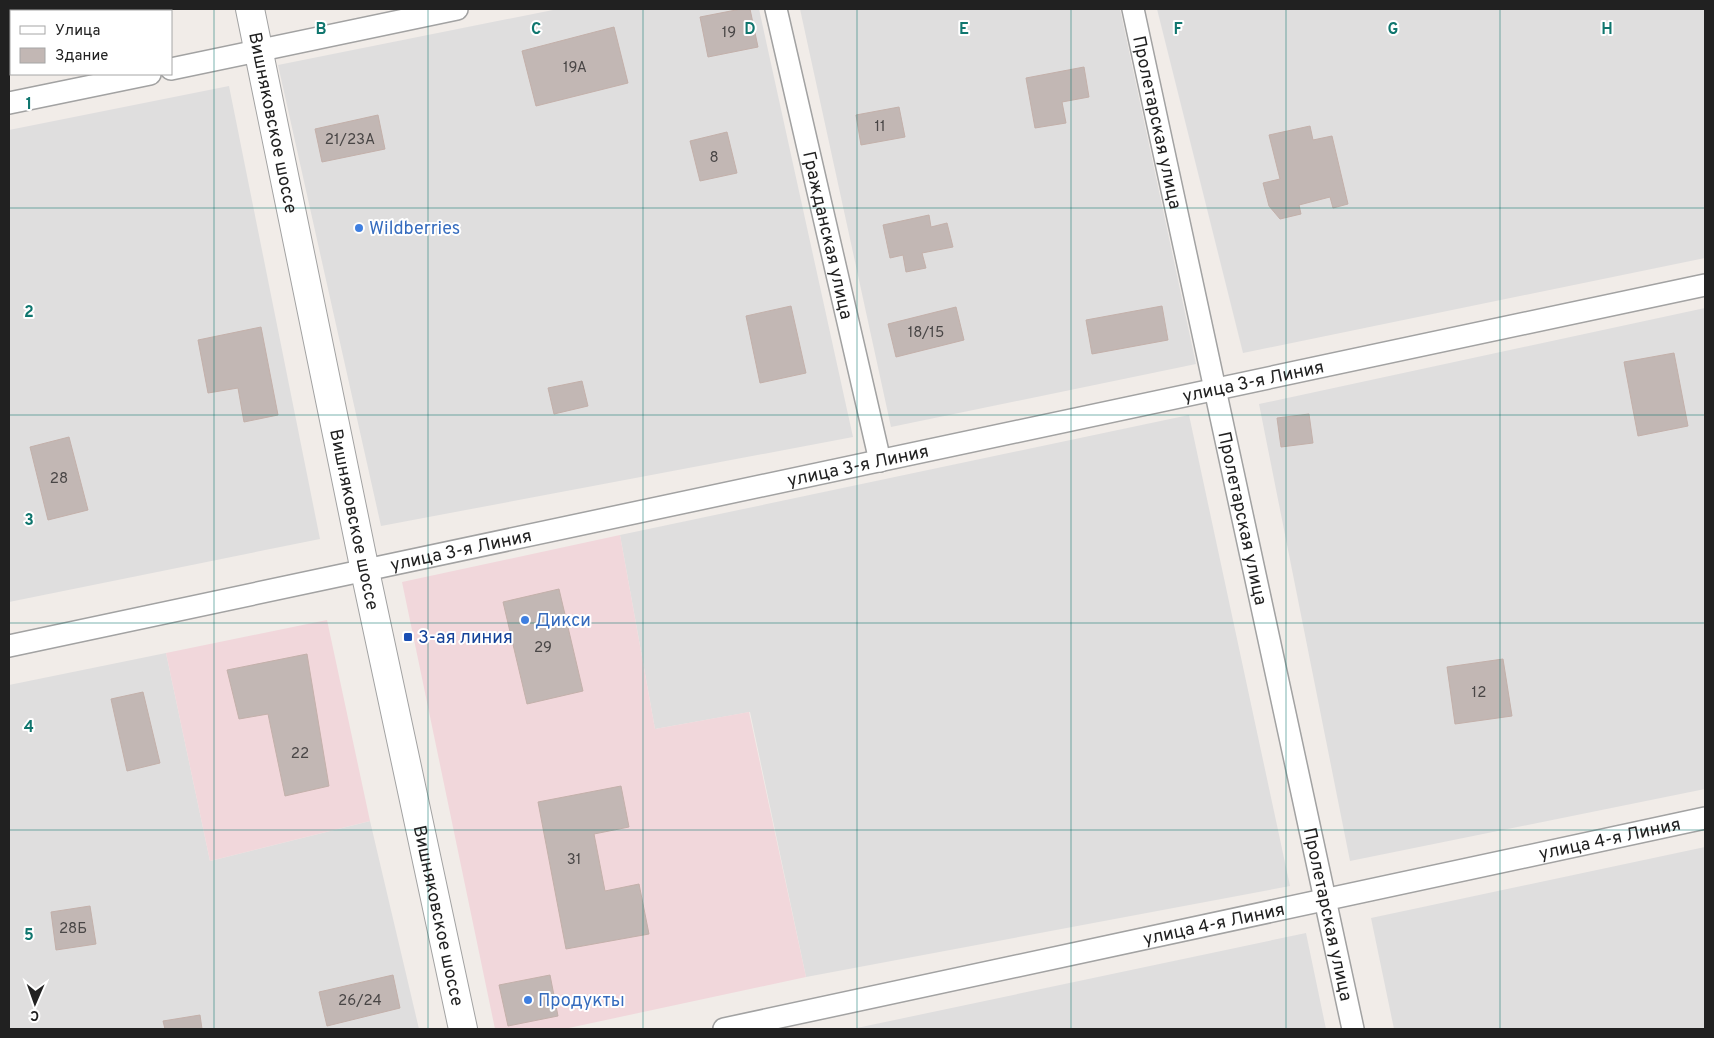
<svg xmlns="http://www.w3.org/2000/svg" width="1714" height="1038" font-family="Overpass,sans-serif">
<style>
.residential{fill:#dfdede}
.commercial{fill:#f1d7db}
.water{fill:#a9dcde}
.building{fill:#c2b7b4;stroke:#c3b0aa}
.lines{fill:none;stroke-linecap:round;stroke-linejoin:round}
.minor-casing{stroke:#a2a2a2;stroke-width:24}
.tertiary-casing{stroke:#a2a2a2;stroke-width:30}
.minor{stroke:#fff;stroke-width:21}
.tertiary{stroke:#fff;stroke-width:28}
.grid{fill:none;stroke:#0f766e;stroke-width:1;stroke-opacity:0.55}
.shop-dot{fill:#3f7fe0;stroke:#fff;stroke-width:2}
.transit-dot{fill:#1a4fb4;stroke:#fff;stroke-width:2}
.labels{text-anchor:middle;stroke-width:4;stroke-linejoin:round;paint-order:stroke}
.number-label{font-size:15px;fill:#494646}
.street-label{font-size:18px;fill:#212121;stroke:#fff}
.shop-label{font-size:18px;fill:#366cbe;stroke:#fff;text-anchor:start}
.transit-label{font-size:18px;fill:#164399;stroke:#fff;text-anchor:start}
.grid-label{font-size:16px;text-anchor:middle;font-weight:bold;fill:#0f766e;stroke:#fff;stroke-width:4;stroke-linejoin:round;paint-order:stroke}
</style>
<rect width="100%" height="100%" fill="#f1ece8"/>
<path class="residential" d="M558,9H759L853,437L381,526L278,65Z
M800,9H1120L1196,364L891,427Z
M1157,9H1705V258L1243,353Z
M229,86L320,539L9,602V130Z
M1705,308V789L1350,861L1259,404Z
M1189,415L1290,886L806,977L750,712L655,729L620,535Z
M166,653L210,861L370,821L419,1029H9V685Z
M1705,847V1029H1394L1371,918Z
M1306,933L1326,1029H852Z"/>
<path class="commercial" d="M620,535L655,729L749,712L806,977L564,1029H495L402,582Z
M327,620L370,821L210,861L166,653Z"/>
<path class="water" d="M9,9H152L151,11H11V49L9,50Z"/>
<path class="building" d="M741,9H750L758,47L708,57L700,17Z
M614,27L628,83L536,106L522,51Z
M1084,67L1089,97L1062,102L1066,123L1035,128L1026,78Z
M899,107L905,137L861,145L856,115Z
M378,115L385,149L322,162L315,129Z
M1310,126L1313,140L1332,136L1348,204L1333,208L1330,197L1299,205L1301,214L1280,219L1269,206L1263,183L1280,179L1269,135Z
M727,132L737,173L700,181L690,141Z
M929,215L931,227L947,223L953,247L922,253L926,268L906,272L903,255L890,258L883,225Z
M791,306L806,373L760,383L746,316Z
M1162,306L1168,340L1092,354L1086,320Z
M956,307L964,340L896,357L888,324Z
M261,327L278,415L244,422L238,388L208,393L198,340Z
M1674,353L1688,426L1638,436L1624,362Z
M582,381L588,406L554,414L548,388Z
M1309,414L1313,443L1281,447L1277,418Z
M69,437L88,510L48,520L30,447Z
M559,589L583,691L527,704L503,602Z
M307,654L329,786L285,796L268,714L239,719L227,670Z
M1503,659L1512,716L1455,724L1447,667Z
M143,692L160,763L127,771L111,699Z
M621,786L629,827L594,834L605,891L639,884L649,934L566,949L538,802Z
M90,906L96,944L56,950L51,912Z
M393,975L400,1008L327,1026L319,992Z
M550,975L558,1016L508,1026L499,985Z
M200,1015L202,1029H165L163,1021Z"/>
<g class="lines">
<g class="minor-casing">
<g id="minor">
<path id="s1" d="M776,9L880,461"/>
<path id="s2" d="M1133,9L1353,1029"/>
<path d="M171,69L457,9"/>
<path d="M9,103L150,74"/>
<path id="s3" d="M9,646L1705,285"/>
<path id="s4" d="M724,1029L1705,818"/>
</g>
</g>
<g class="tertiary-casing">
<g id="tertiary">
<path id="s5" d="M250,9L365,571L463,1029"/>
</g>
</g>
<use href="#minor" class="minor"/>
<use href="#tertiary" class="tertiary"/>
</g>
<path class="grid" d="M214,9V1029M428,9V1029M643,9V1029M857,9V1029M1071,9V1029M1286,9V1029M1500,9V1029M9,208H1705M9,415H1705M9,623H1705M9,830H1705"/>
<g class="shop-dot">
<circle cx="359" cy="228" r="5"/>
<circle cx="525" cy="620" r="5"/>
<circle cx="528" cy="1000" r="5"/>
</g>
<rect class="transit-dot" x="403" y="632" width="10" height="10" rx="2.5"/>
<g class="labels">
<g class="number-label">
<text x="729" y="37">19</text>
<text x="575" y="72">19А</text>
<text x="880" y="131">11</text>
<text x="350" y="144">21/23А</text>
<text x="714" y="162">8</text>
<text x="926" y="337">18/15</text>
<text x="59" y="483">28</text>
<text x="543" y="652">29</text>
<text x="1479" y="697">12</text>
<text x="300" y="758">22</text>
<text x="574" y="864">31</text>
<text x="73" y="933">28Б</text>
<text x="360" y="1005">26/24</text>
</g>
<g class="street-label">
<text dy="6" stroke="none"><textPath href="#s5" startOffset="116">Вишняковское шоссе</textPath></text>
<text dy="6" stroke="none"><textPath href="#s2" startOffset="116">Пролетарская улица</textPath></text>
<text dy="6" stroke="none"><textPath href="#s1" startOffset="232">Гражданская улица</textPath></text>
<text dy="6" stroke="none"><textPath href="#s3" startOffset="1272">улица 3-я Линия</textPath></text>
<text dy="6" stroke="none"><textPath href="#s3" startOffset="868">улица 3-я Линия</textPath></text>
<text dy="6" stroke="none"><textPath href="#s5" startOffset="521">Вишняковское шоссе</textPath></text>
<text dy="6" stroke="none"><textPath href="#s2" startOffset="521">Пролетарская улица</textPath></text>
<text dy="6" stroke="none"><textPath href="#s3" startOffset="462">улица 3-я Линия</textPath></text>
<text dy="6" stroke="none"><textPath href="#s4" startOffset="906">улица 4-я Линия</textPath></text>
<text dy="6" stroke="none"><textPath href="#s2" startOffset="926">Пролетарская улица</textPath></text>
<text dy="6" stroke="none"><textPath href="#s5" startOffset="926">Вишняковское шоссе</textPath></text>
<text dy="6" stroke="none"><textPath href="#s4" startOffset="501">улица 4-я Линия</textPath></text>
</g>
<g class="shop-label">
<text x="369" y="234">Wildberries</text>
<text x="535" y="626">Дикси</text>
<text x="538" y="1006">Продукты</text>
</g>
<g class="transit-label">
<text x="418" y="643">3-ая линия</text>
</g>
</g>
<g class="grid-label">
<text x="321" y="34">B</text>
<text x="536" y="34">C</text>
<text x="750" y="34">D</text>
<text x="964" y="34">E</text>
<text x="1178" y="34">F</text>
<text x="1393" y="34">G</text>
<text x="1607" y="34">H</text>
<text x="29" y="109">1</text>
<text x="29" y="317">2</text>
<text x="29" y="525">3</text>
<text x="29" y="732">4</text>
<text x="29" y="940">5</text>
</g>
<rect width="1714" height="1038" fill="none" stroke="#212121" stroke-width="20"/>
<rect x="10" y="10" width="162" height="65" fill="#ffffff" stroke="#a6a6a6"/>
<rect x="20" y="26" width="25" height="8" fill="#ffffff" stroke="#a6a6a6"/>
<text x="55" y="35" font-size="15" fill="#212121">Улица</text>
<rect x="20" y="48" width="25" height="15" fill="#c2b7b4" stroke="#a6a6a6"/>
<text x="55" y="60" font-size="15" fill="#212121">Здание</text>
<g transform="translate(35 1003) rotate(182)" stroke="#ffffff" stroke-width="4" paint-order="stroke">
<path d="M0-4L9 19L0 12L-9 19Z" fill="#212121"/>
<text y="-8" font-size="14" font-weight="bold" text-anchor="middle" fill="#212121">С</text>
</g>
</svg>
